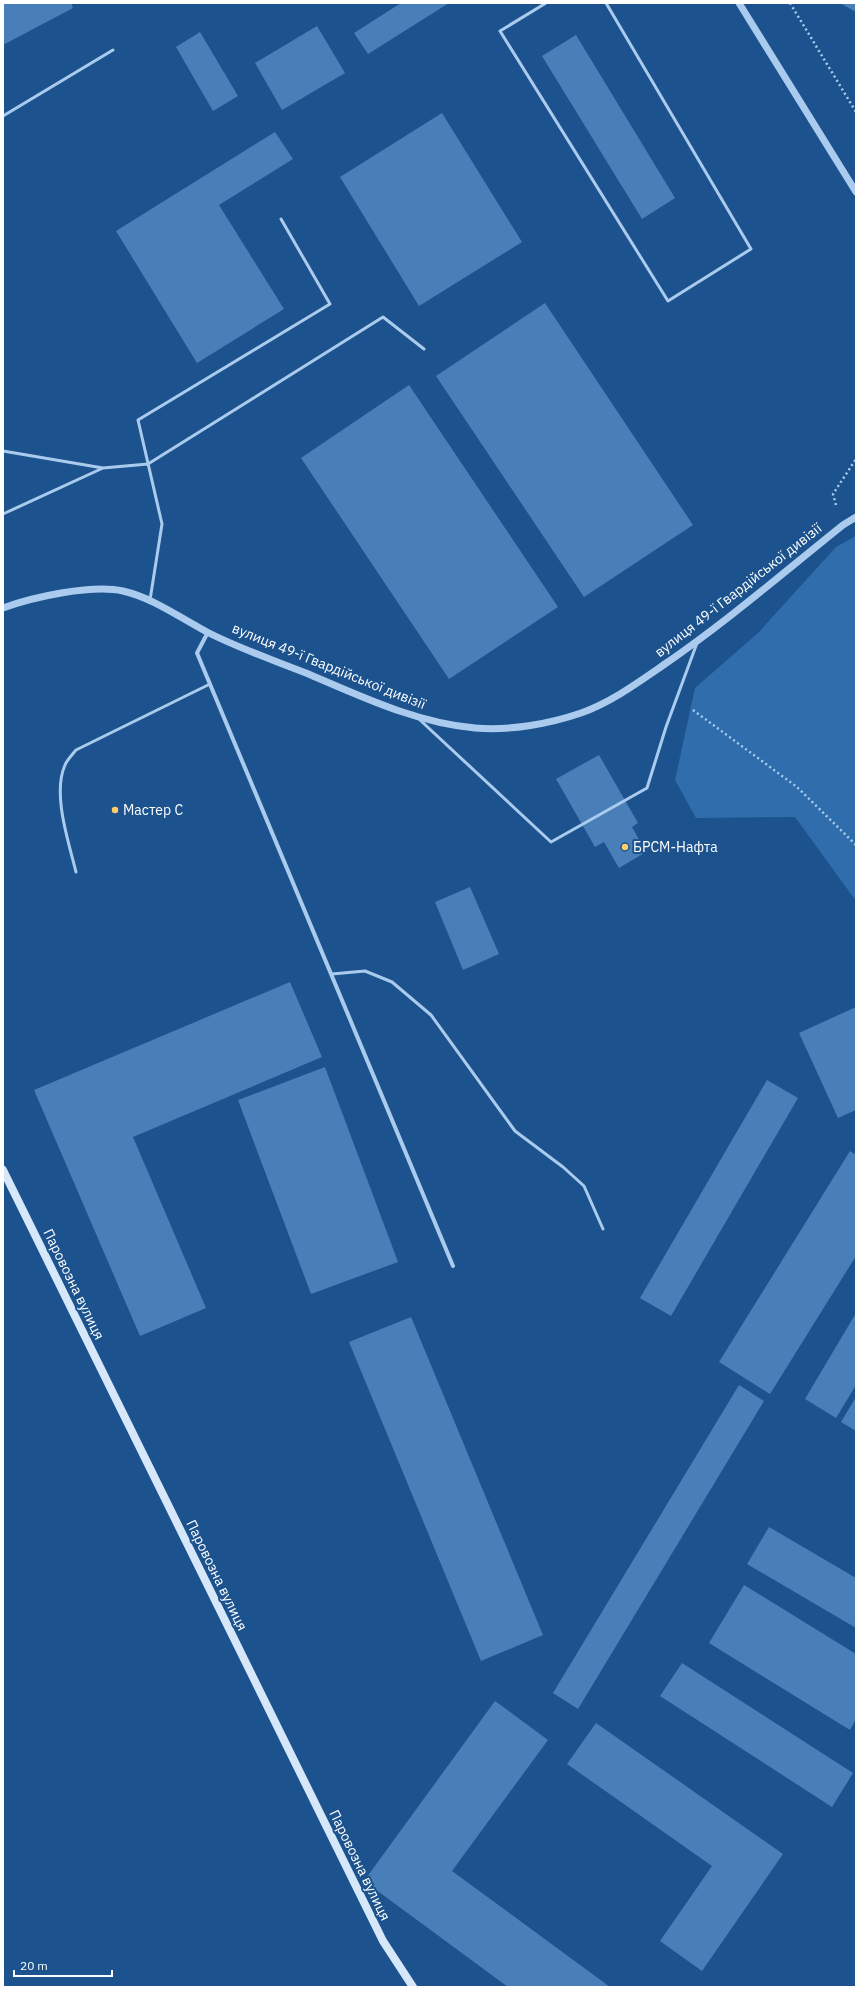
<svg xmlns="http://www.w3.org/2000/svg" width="859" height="1990" font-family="'IBM Plex Sans',sans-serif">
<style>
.green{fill:#2f6dac}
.building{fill:#497fb8}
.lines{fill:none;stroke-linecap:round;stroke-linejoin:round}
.path{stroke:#aacbed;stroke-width:2.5;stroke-dasharray:2 3;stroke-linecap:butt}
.service{stroke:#aacbed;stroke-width:3}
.minor{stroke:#aacbed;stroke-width:4}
.tertiary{stroke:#aacbed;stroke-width:7}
.secondary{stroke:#d7e7fa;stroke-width:8}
.poi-dot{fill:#fecc68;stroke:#1c538e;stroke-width:1.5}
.labels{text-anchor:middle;stroke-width:4;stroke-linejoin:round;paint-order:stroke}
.street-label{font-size:14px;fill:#fff;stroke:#1c538e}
.poi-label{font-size:14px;fill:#fff;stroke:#1c538e;text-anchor:start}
</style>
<rect width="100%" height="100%" fill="#1c538e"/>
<path class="green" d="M856,536V901L795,817L696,818L675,780L695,688L758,633L836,547Z"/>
<path class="building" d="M3,3H71L73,8L3,45Z
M401,3H449L368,54L354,33Z
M840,3H856V12Z
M317,26L345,73L282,110L255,63Z
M200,32L238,96L213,111L176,47Z
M576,35L675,198L642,219L542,56Z
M442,113L522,242L419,306L340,177Z
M275,132L293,159L219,205L284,309L197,363L116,231Z
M545,303L693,525L584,597L436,376Z
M409,385L558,607L449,679L301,458Z
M599,755L638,823L632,827L646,852L619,868L604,842L595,847L556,779Z
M470,887L499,954L463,970L435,902Z
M290,982L322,1057L133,1137L206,1308L140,1336L34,1090Z
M856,1007V1110L838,1118L799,1033Z
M325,1067L398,1262L311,1294L238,1100Z
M767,1080L798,1098L671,1316L640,1298Z
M850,1151L856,1155V1256L770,1394L719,1362Z
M856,1313V1385L836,1418L805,1399Z
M411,1317L543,1635L481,1661L349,1342Z
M739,1385L764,1401L578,1709L553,1693Z
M856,1397V1431L841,1422Z
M769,1527L856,1578V1628L747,1564Z
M744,1585L856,1654V1719L850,1730L709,1643Z
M682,1663L853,1773L832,1807L660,1696Z
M495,1701L548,1740L452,1871L610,1987H508L364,1881Z
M596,1723L783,1854L702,1971L660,1941L712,1866L567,1764Z"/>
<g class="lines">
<path class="path" d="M790,3L856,112
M836,505L833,494L856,459
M693,710L797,787L856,845"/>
<path class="service" d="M546,3L500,31L668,301L751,249L606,3
M3,116L113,50
M3,451L103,468L148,464L383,317L424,349
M3,514L103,468
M150,600L162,524L138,420L330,304L281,219
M420,720L551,842L647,788L666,727L697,643
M76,872C69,843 52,794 65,765C67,760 72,755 76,750L210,684
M332,974L365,971L392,982L431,1015L515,1131L563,1167L584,1186L603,1229"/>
<path class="minor" d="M208,632L197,653L453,1266"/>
<path class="tertiary" d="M739,3L856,192
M3,608C33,597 92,584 123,591C153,598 179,617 207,632C238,648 273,660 306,673C360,696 416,723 475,728C509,731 549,724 581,713C611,702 636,684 662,666C725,623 783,573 843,525L856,517"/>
<path class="secondary" d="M3,1170L383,1941L413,1987"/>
</g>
<g class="poi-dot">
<circle cx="115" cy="810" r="4"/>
<circle cx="625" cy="847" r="4"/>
</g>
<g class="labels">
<g class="street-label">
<text transform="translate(738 590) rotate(-38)" y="5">вулиця 49-ї Гвардійської дивізії</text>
<text transform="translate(329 666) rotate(22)" y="5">вулиця 49-ї Гвардійської дивізії</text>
<text transform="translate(74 1284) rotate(64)" y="5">Паровозна вулиця</text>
<text transform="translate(217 1575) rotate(64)" y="5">Паровозна вулиця</text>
<text transform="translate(360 1865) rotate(64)" y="5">Паровозна вулиця</text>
</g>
<g class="poi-label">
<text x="123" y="815">Мастер С</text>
<text x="633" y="852">БРСМ-Нафта</text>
</g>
</g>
<rect width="859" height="1990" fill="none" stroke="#ffffff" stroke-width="8"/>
<path d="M14 1970v6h98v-6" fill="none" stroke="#ffffff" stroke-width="2"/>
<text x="20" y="1970" font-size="12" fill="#ffffff" stroke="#1c538e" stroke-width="3" paint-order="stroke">20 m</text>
</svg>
